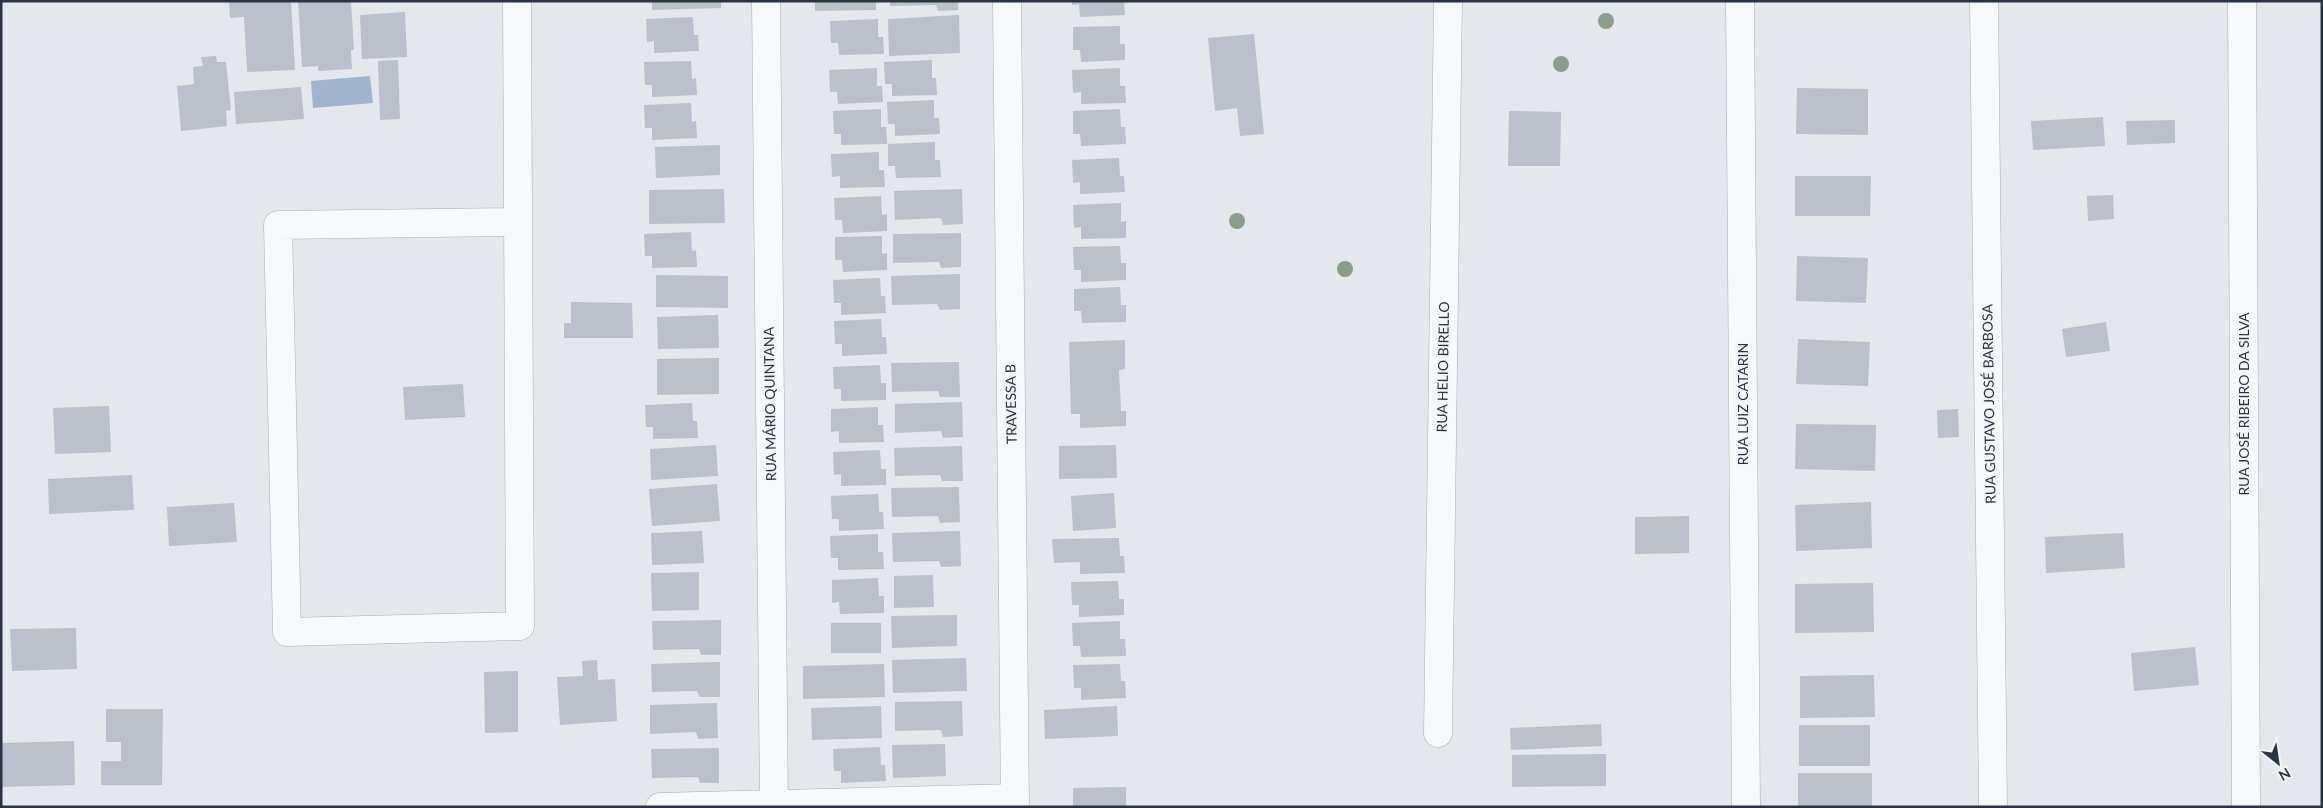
<svg xmlns="http://www.w3.org/2000/svg" width="2323" height="808" font-family="Lato,sans-serif">
<style>
.water{fill:#9fb4cc}
.building{fill:#bbc0ca}
.lines{fill:none;stroke-linecap:round;stroke-linejoin:round}
.minor-casing{stroke:#a9aeb7;stroke-width:29}
.minor{stroke:#f7f8fa;stroke-width:28}
.tree{fill:#899d89}
.labels{text-anchor:middle;stroke-width:4.5;stroke-linejoin:round;paint-order:stroke}
.street-label{font-size:14px;fill:#2b3445;stroke:#f4f6f9}
</style>
<rect width="100%" height="100%" fill="#e4e7ec"/>
<path class="water" d="M370,76L373,103L313,108L311,81Z"/>
<path class="building" d="M229,1H291L295,70L247,72L244,17L230,18Z
M298,1H351L354,50H351L352,69L318,71V66L302,67Z
M652,1H721V8L652,10Z
M815,1H876V10L815,11Z
M890,1H958V10L938,11L936,5L890,6Z
M1072,1H1124L1125,15L1080,17L1079,4L1072,5Z
M405,12L407,57L362,59L360,15Z
M959,15L960,53L889,56L888,19Z
M693,17L694,35H698L699,51L654,53V41L647,42L646,19Z
M878,19V37H883L884,54L839,55L838,43H831L830,21Z
M1120,26V44H1125V60L1081,62L1080,50H1073V27Z
M1254,34L1264,134L1240,136L1237,108L1215,111L1208,38Z
M216,56L217,62H226L231,110L226,111L227,126L181,131L177,86L194,84L193,67L203,66L201,57Z
M398,60L400,119L380,120L378,61Z
M932,60V78H936L937,95L892,96V84H885L884,62Z
M691,61L692,79L696,78L697,95L652,97V85H645L644,62Z
M877,68V86H882L883,102L838,104L837,92H830L829,70Z
M1120,68V86H1125L1126,103L1081,104V92L1073,93L1072,70Z
M301,87L304,119L236,124L234,92Z
M1797,88L1868,89V135L1796,134Z
M934,100V118H939L940,134L895,136V124H888L887,102Z
M691,103L692,122L696,121L697,138L652,140V128H645L644,105Z
M881,109V127H886L887,144L841,145V134H834L833,111Z
M1120,109L1121,127H1125L1126,144L1081,146L1080,134H1073V111Z
M1509,111L1561,112L1560,166H1508Z
M2103,117L2105,146L2033,150L2031,121Z
M2175,120V143L2127,145L2126,121Z
M935,142V160H940L941,177L896,178L895,166H888V144Z
M720,145V175L656,178L655,147Z
M879,152V170H884L885,187L840,188V176L832,177L831,154Z
M1119,158L1120,176H1124L1125,192L1080,194V182L1073,183L1072,160Z
M1795,176H1871L1870,216H1795Z
M724,189L725,223L649,224V190Z
M962,189L963,224L943,225L941,218L895,220L894,191Z
M2113,195L2114,219L2088,221L2087,196Z
M881,196L882,215L887,214V231L843,233L842,220H835L834,198Z
M1121,203V222L1126,221V238L1081,239V227L1074,228L1073,205Z
M691,232L692,251L696,250L697,267L652,268V256H645L644,234Z
M961,233V267L941,268L939,262L893,263V234Z
M882,236V254L887,253V270L843,272L842,260H835V237Z
M1120,246L1121,263H1126V280L1081,282V270H1074L1073,247Z
M1797,256L1868,258L1866,303L1796,301Z
M960,274V309L940,310L937,304L892,305L891,276Z
M656,275L728,276V308L656,307Z
M880,278L881,296H885L886,313L841,315V303H834L833,280Z
M1120,287L1121,305H1126V322L1082,323L1081,311H1074V289Z
M571,302L632,303L633,338H564V323H571Z
M718,315L719,348L658,349L657,317Z
M881,319L882,337H886L887,354L842,356V344H835L834,321Z
M2106,322L2110,351L2066,357L2062,329Z
M1798,339L1870,342L1868,386L1796,384Z
M1125,340V369L1119,370L1121,411H1126V426L1080,428V414H1071L1069,342Z
M719,358V394L657,395V359Z
M959,362L960,397H940L938,391L892,392L891,363Z
M880,365L881,383H886V400L841,401V389H834L833,367Z
M463,384L465,417L405,420L403,387Z
M962,402L963,437L943,438L941,431L895,433V404Z
M692,403L693,421H697L698,438L653,439V427H646L645,405Z
M109,406L111,452L55,454L53,408Z
M878,407V425H883L884,442L839,443V431L831,432V409Z
M1958,409L1959,437L1938,438L1937,410Z
M1796,424L1876,425L1875,471L1795,469Z
M716,445L718,476L651,480L650,449Z
M1116,445L1117,478L1059,479V446Z
M962,446L963,481H942L940,475L895,476L894,448Z
M880,450L881,469H886V485L841,486V474L834,475L833,452Z
M132,475L134,510L49,514L48,479Z
M717,484L720,521L652,526L649,489Z
M959,487L960,522L940,523L938,516L892,517L891,488Z
M1114,493L1116,528L1073,531L1071,496Z
M878,494L879,512H883L884,529L839,531V519H832L831,496Z
M1871,502L1872,548L1796,551L1795,505Z
M234,503L237,542L169,546L167,507Z
M1689,516V553L1635,554V517Z
M702,531L704,563L652,565L651,533Z
M960,531L961,566L941,567L939,561L893,562L892,533Z
M2123,533L2125,568L2046,573L2045,537Z
M878,534V552H883L884,569L838,570V558H831L830,536Z
M1119,538L1120,556H1124L1125,573L1080,574V562L1054,563L1052,539Z
M699,572V610L652,611L651,573Z
M933,575L934,607L894,608V576Z
M878,578L879,596H884V613L840,614L839,602L832,603V580Z
M1118,581L1119,599H1124V615L1079,617V605H1072L1071,582Z
M1873,583L1874,632L1795,633V584Z
M957,615V646L892,648L891,616Z
M721,620V655H701L699,649L653,650L652,621Z
M1120,621V639H1125L1126,656L1081,657L1080,646H1073L1072,623Z
M831,623H881V653H831Z
M76,628L77,669L12,671L10,629Z
M2195,647L2199,685L2134,691L2131,653Z
M966,658L967,691L893,693L892,660Z
M597,660L598,680L615,679L617,721L560,725L557,677L583,676L582,661Z
M720,662V697H700L697,691L652,692L651,664Z
M884,664L885,697L803,699V666Z
M1120,664L1121,681H1125L1126,698L1081,700V688H1074L1073,665Z
M518,671V732L485,733L484,672Z
M1874,675L1875,717L1800,718V676Z
M962,701L963,736L943,737L941,730L895,731V702Z
M717,703L718,738L698,739L696,732L650,734V705Z
M881,706L882,738L812,740L811,708Z
M1117,706L1118,736L1045,739L1044,710Z
M106,709H163L162,785H101V761H121V742H106Z
M1601,724L1602,746L1511,750L1510,728Z
M1799,725H1870V766H1799Z
M74,741L75,785L1,787V743Z
M945,744L946,776L893,778L892,745Z
M880,747L881,765H885L886,781L841,783V771H834L833,749Z
M719,748V783H700L698,777L652,778L651,749Z
M1606,754V786L1512,787V755Z
M1798,773H1872V807H1798Z
M1126,787V807H1073V788Z"/>
<g class="lines">
<g class="minor-casing">
<path id="minor" d="M517,1L520,626L287,632L278,225L518,222
M766,1L774,807
M1007,1L1015,807
M1740,1L1746,807
M1984,1L1993,807
M2242,1L2246,807
M1438,733L1448,1
M660,807L1015,798"/>
</g>
<use href="#minor" class="minor"/>
</g>
<g class="tree">
<circle cx="1606" cy="21" r="8"/>
<circle cx="1561" cy="64" r="8"/>
<circle cx="1237" cy="221" r="8"/>
<circle cx="1345" cy="269" r="8"/>
</g>
<g class="labels">
<g class="street-label">
<text transform="translate(1443 367) rotate(-89)" y="5">RUA HELIO BIRELLO</text>
<text transform="translate(770 404) rotate(-91)" y="5">RUA MÁRIO QUINTANA</text>
<text transform="translate(1011 404) rotate(-91)" y="5">TRAVESSA B</text>
<text transform="translate(1743 404) rotate(-90)" y="5">RUA LUIZ CATARIN</text>
<text transform="translate(1989 404) rotate(-91)" y="5">RUA GUSTAVO JOSÉ BARBOSA</text>
<text transform="translate(2244 404) rotate(-90)" y="5">RUA JOSÉ RIBEIRO DA SILVA</text>
</g>
</g>
<rect width="2323" height="808" fill="none" stroke="#2b3445" stroke-width="5"/>
<g transform="translate(2278 763) rotate(150)" stroke="#f4f6f9" stroke-width="4" paint-order="stroke">
<path d="M0-4L9 19L0 12L-9 19Z" fill="#2b3445"/>
<text y="-8" font-size="14" font-weight="bold" text-anchor="middle" fill="#2b3445">N</text>
</g>
</svg>
